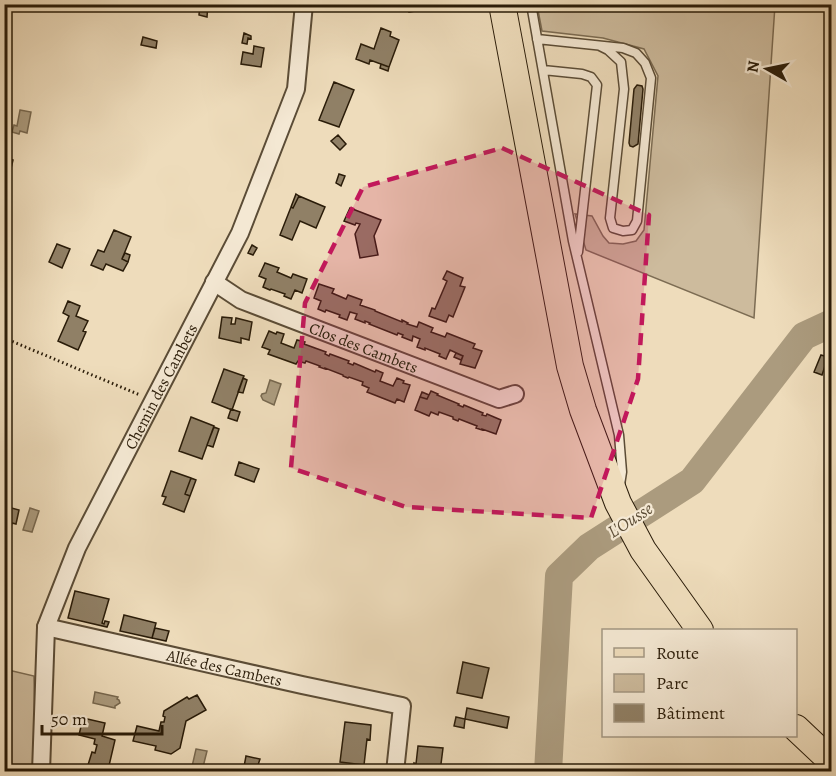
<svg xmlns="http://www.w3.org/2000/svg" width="836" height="776" font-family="Alegreya,serif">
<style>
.green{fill:#cdbb9d;stroke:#7c6c53;stroke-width:1.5}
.water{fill:#ab9b7e;stroke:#77684f;stroke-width:1.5}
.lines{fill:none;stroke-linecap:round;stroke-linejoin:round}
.river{stroke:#ab9b7e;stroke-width:28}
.building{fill:#908066;stroke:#2a1c09;stroke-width:1.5}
.service-casing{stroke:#5b4c36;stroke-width:11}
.minor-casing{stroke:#5b4c36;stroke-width:20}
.primary-casing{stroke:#2a1c09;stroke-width:28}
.path{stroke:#2a1c09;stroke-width:3;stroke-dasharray:1.5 3;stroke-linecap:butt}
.service{stroke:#f4e8d3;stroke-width:8}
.minor{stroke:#f4e8d3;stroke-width:16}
.primary{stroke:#eedcbb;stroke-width:26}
.marked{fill:#c2185b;fill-opacity:0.2;stroke:#c2185b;stroke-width:4.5;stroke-dasharray:12 8;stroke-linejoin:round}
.labels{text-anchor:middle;stroke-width:4.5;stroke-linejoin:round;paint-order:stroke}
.street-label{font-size:16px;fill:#2a1c09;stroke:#f4e8d3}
.water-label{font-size:18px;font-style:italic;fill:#5e4f38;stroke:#f4e8d3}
</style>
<rect width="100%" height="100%" fill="#eedcbb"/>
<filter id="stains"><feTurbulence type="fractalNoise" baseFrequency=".00333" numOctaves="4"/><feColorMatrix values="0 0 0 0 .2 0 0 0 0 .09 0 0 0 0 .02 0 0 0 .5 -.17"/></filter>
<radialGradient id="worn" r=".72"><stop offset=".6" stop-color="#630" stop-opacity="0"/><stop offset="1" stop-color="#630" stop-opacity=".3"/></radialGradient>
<path class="green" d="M537,5H775L754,318L586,250L575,214L592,216L603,236L609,243L623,244L636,241L644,230L658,76L644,49L603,38L542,31Z
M4,669L34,676L35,733V771H5Z"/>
<path class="water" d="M20,110L31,112L27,133L20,131L19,134L12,132L14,125L17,126Z
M270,380L281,384L274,405L263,400L261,396L262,394L266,393Z
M30,508L39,511L32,532L23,530Z
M95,692L118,697L117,699L119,700L120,703L115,706V708L93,703Z
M196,749L207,751L202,771H191Z"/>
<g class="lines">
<path class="river" d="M548,772L559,576L589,547L692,481L804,336L832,323"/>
</g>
<path class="building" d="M200,4H208L207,17L199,15Z
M408,4H437V7L409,12Z
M381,28L391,32L390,36L399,40L389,67L370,60L369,64L356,59L361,44L374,49Z
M244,33L251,36V39L248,38L247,44L242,43Z
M143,37L157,41L156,48L141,45Z
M254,46L264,48L261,67L241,64L243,52L253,54Z
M381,64L389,67L388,71L380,68Z
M334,82L354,90L339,127L319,120Z
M637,85L642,86L643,89L638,144L633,147L630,146L629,143L634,89Z
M338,135L346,144L340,150L331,141Z
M4,157L13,160L9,177L4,176Z
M339,174L345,176L341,186L336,183Z
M296,194L299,196L293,208L291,207Z
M299,196L325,207L316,228L300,221L292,240L280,235L291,207L293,208Z
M350,208L381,220L374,236L378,255L360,258L355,234L360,224L356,223L355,225L344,221Z
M114,230L131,237L122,259L128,262L123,271L106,264L103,270L91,265L98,250L104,252Z
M57,244L70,249L62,268L49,262Z
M252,245L257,248L253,255L248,253Z
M125,253L130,255L128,262L122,259Z
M265,263L279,268L277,272L291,278L293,274L307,279L302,293L295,290L291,299L284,296L285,294L271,289L270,290L263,287L266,279L259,276Z
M447,271L463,278L460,286L465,287L453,317L449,315L446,322L429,316L432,308L435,309L447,281L443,279Z
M319,284L334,289L332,293L346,299L348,295L362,300L360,305L375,310V311L402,322V320L408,323L407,324L417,327L419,322L433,328L431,332L445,337L447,333L475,344L473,348L482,351L475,368L460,364L463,356L450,350L446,359L439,356L440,354L425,348V350L417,347L420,339L413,336L412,341L402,337L403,335L398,333L397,335L369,324L370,323L365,321V323L355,319L357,314L350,312L347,320L339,317L340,315L326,310L325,312L318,309L321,301L314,298Z
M68,301L80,306L76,316L88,321L83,331L86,332L78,350L58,341L69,316L63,313Z
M222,317L232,318L231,324H235L236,318L252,322L249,340L241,338V343L219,338Z
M269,331L276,334L277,332L284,334L281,343L294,348L297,340L305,342L304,344L326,352L325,354L329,356L330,354L349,361L348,363L353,365L354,363L375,372L376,370L383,373L380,381L393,386L397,378L404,381L403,383L410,385L404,402L397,399L395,403L367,392L369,388L362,385L363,382L349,377L348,378L343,376V375L325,368V369L319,367L320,366L306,361L305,363L298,361L296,364L268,354L270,350L262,347Z
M456,353L463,356L461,360L454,357Z
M821,355L828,357L822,375L814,372Z
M224,369L244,376L232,410L212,402Z
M243,378L247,380L243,393L238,392Z
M431,391L438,394L437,395L459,404L458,405L463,407L464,405L483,413L482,415L486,416L487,414L501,420L496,434L482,429V430L476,428L477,426L459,419L458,421L453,419V417L439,412L438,415L431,412L429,416L415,410L420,397L427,399Z
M422,392L429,395L427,399L420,397Z
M231,409L240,412L237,421L228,418Z
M191,417L214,426L202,459L179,451Z
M214,427L219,429L213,447L207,445Z
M239,462L259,469L254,482L235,475Z
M171,471L191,478L185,494L190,496L184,512L163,504L166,497L162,496Z
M191,478L196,480L190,496L185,494Z
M4,506L19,510L16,524L12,523L9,533L11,534L8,544L4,543Z
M75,591L109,599L102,623L104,624L105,621L109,622L107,627L68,618Z
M124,615L156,623L152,638L120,631Z
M155,628L169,631L166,641L152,638Z
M463,662L489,668L482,698L457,693Z
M197,695L206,710L186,721L180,748L171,754L155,750L156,746L133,741L137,726L159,731L161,722H164L165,717L163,716L164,711L187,697L189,699Z
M467,708L509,717L507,728L465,719Z
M456,717L465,719L464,728L454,726Z
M83,718L105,723L102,736L115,740L108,770L88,765L92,752L95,753L97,745L94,744L95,739L79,735Z
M345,722L371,725L370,740L367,739L364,765L340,762Z
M418,746L443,748L440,772H413L414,763L416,764Z
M246,756L260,759L258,765L265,767L264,772H243Z"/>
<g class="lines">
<g class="service-casing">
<path id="service" d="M531,4L573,241L619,435L622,472L620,485
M537,39L623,48L636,53L645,63L651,78L637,221L632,230L623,231L613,228L610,218L624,89L621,62L608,50L600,46
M543,70L582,74L591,77L597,85L578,252"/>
</g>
<g class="minor-casing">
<g id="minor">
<path id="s1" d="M214,282L241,300L499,399L515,394"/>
<path id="s2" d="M46,627L302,685L402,706L395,772"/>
<path id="s3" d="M41,772L46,627L77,548L240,233L296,89L304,4"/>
</g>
</g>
<g class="primary-casing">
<path id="primary" d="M502,4L570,366L583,410L618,503L643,550L700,630
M796,728L832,762"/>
</g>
<path class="path" d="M4,338L140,395"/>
<use href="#service" class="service"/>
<use href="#minor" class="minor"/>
<use href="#primary" class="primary"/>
</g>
<path class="marked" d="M502,148L649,215L638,379L591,518L406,507L291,468L305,303L363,187Z"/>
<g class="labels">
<g class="street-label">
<text dy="6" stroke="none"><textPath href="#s1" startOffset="164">Clos des Cambets</textPath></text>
<text dy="6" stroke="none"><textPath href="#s3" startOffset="412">Chemin des Cambets</textPath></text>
<text dy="6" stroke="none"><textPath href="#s2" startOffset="183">Allée des Cambets</textPath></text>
</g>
<g class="water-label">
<text transform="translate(630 520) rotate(-33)" y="6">L'Ousse</text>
</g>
</g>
<rect width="836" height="776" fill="none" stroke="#eedcbb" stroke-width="24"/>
<rect x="6" y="6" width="824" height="764" fill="none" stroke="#2a1c09" stroke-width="3"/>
<rect x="12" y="12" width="812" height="752" fill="none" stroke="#2a1c09" stroke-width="1.5"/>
<rect x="602" y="629" width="195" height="108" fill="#f4e8d3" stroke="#a39682" stroke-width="1.5"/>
<rect x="614" y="648" width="30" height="9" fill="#eedcbb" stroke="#a39682" stroke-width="1.5"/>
<text x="656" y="659" font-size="18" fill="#2a1c09">Route</text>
<rect x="614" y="674" width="30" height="18" fill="#cdbb9d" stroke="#a39682" stroke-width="1.5"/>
<text x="656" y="689" font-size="18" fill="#2a1c09">Parc</text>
<rect x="614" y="704" width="30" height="18" fill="#908066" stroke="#a39682" stroke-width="1.5"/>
<text x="656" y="719" font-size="18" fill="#2a1c09">Bâtiment</text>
<g transform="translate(767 69) rotate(279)" stroke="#f4e8d3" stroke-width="4.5" paint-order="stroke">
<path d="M0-4.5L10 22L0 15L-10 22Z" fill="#2a1c09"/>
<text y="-9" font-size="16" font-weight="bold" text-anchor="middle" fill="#2a1c09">N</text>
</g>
<path d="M42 725v9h120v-9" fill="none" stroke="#2a1c09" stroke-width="3"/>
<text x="51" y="725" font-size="18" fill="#2a1c09" stroke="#f4e8d3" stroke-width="4.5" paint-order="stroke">50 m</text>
<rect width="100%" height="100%" filter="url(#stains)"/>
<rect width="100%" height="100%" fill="url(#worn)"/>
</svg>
